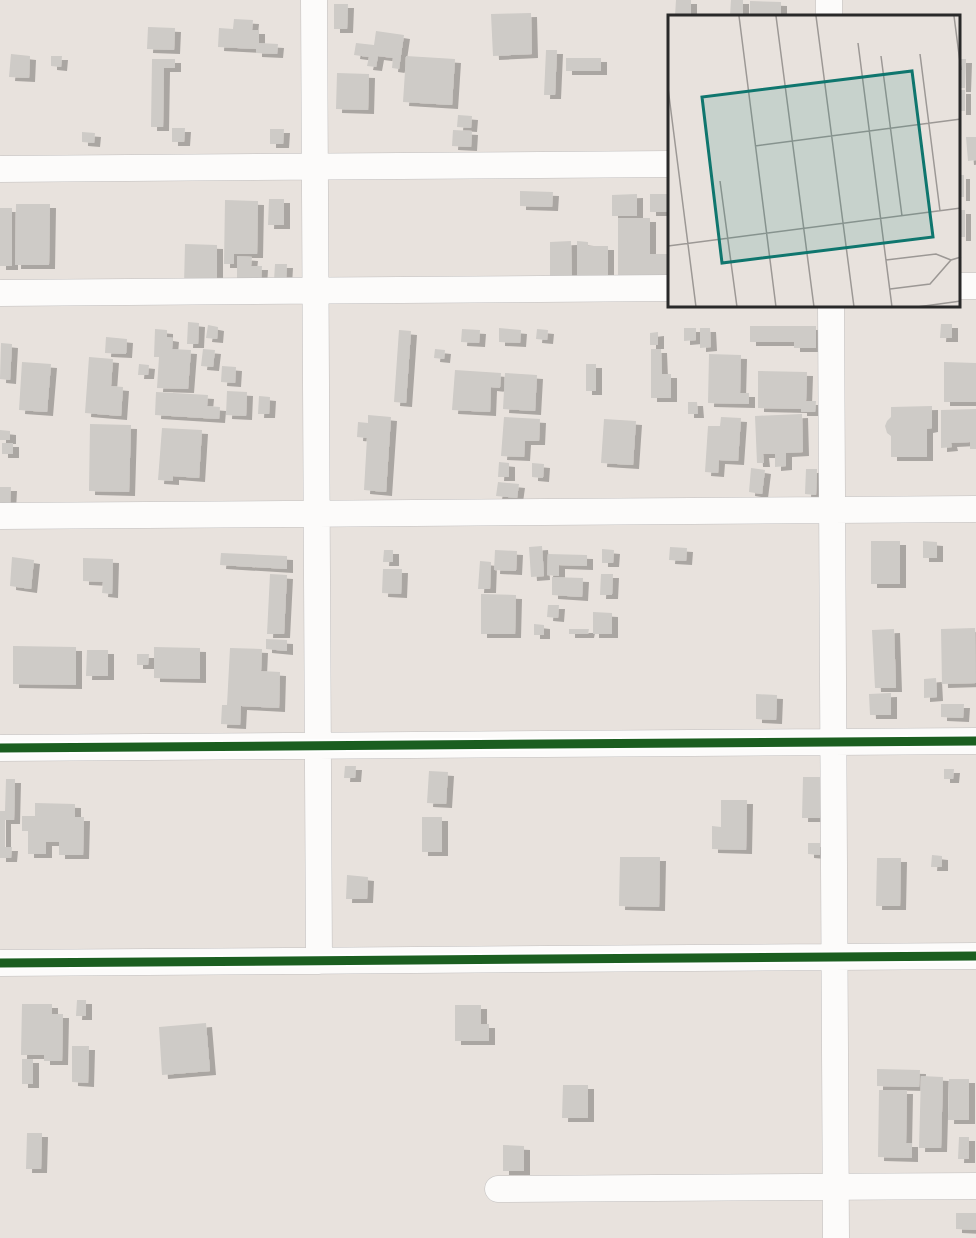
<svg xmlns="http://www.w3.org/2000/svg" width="976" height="1238" viewBox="0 0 976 1238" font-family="'PT Sans',sans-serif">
<defs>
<filter id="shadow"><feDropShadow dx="6" dy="4" stdDeviation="0" flood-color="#0004"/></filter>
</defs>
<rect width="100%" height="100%" fill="#e8e2dd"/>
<path fill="#cecbc7" filter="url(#shadow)" d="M676 0H691V16H675Z
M731 0H743V16H730Z
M750 1 781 2V16H750Z
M334 4H348L347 29H334Z
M531 13 532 54 493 56 491 14Z
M234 19 253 20 252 30H259V43L278 44 277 54 256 53V49L218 47 219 28 233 29Z
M148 27 175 28 174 50 147 49Z
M376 31 404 35 399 69 392 68 393 58 378 56 376 67 367 66 369 57 354 55 356 43 374 45Z
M546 50H557L555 95H544Z
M11 54 30 56 29 78 9 77Z
M51 56H62L61 67 51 66Z
M406 56 455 59 452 105 403 102Z
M566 58H601V71H566Z
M152 59H175V68H164L163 127H151Z
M960 59H966L965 88H960Z
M337 73 369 74 368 110 336 109Z
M960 90H965V111H960Z
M458 115 472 116 471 128 457 127Z
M172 128H185L184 142H172Z
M270 129H284L283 144H270Z
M453 130 472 131 471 147 452 146Z
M82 132 95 133 94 143 82 142Z
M966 137H976V160L968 161Z
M960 175H964V197H960Z
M520 191 553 192 552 207 520 206Z
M637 194V216H612V195Z
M650 194H670V212H650Z
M269 199H284V225H268Z
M225 200 258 201 257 254H234V264H224Z
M16 204H50L49 265H15Z
M0 208H12V266H0Z
M960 210H965V237H960Z
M618 218H650V254H667V276H618Z
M571 241 572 277H550V242Z
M577 241 588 242V246H608V278H577Z
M185 244 217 245V285H184Z
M237 256 252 257 251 266H262L261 282 237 281Z
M275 264H287L286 281H274Z
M188 322 199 323 198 344H187Z
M941 324H952V338H940Z
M208 325 218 327 217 339 206 338Z
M750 326H816V348H794V342H750Z
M499 328 521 330 520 343 499 342Z
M684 328H696V340L684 341Z
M700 328H710L711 347 700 348Z
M155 329 167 330V337L173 338 172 349 191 350 188 389 157 388 159 357H154Z
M462 329 480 330 479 343 461 342Z
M537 329 548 330 547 340 536 339Z
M399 330 411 331 406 403 394 402Z
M658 332V345H650V333Z
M106 337 127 339 126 354 105 353Z
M1 343 12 344 10 380 0 379Z
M203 349 215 350 213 367 201 366Z
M435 349 445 350 444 359 434 358Z
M651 349H661L662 374H671V398H651Z
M709 354 741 355 740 393H749V404L708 403Z
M89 357 113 359 111 386 123 387 121 416 85 413Z
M22 362 51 364 47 412 19 410Z
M944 362 976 363V402H944Z
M139 364 149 365 148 375H138Z
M586 364H596V391H586Z
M222 366 236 367 235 383 221 382Z
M455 370 501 373 500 388 491 387 490 412 452 410Z
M758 371 807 372 806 401H816L815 412H801V409L758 408Z
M505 373 537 375 535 411 503 409Z
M227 391 247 392 246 416 226 415Z
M156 392 208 395 207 406 220 407 219 419 155 415Z
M259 396 270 397 269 414H258Z
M688 402H697L698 414H688Z
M932 406V428L927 429V457H891V436L887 433 885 426 887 421 891 417V407Z
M976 409V449H970V442L951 443 952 447 941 448V410Z
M802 414 803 452 786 453V466L775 467V454H763L764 463H757L755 416Z
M368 415 391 417 386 492 364 490 367 438 357 437 358 422 368 423Z
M504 417 540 419 539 441H525L524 457 501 456Z
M721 417 741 418 738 461 719 460 718 473 705 472 708 426H720Z
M604 419 636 421 633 465 601 463Z
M90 424 131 425 129 492 89 491Z
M162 428 202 430 199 478 173 476V481L158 480Z
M0 430 10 431V440H0Z
M2 443H13V454H2Z
M499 462 509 463V477H498Z
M532 463 544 464 543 478 532 477Z
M751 468 765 470 762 494 749 492Z
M806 469H817L816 495 805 494Z
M498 482 519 484 517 498 496 496Z
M0 487H11L10 506H0Z
M871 541H900V584H871Z
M923 541 937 542V558H923Z
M542 546 544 576 531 577 529 547Z
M670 547 687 548 686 561 669 560Z
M602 549 614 550 613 563H602Z
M384 550H393V562H383Z
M495 550 517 551 516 571 494 570Z
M221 553 287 556V569L220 565Z
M548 554 587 555V566L559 565V576L547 575Z
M12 557 34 560 31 589 10 586Z
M83 558 113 559 112 594 102 593 103 582 83 581Z
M480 561 491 562 490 589H478Z
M383 569H402L401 594 382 593Z
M270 574 287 575 284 634H267Z
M601 574H613L612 595H600Z
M552 577 583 578 582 597 552 595Z
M481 594 516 595 515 634H481Z
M548 605H559L558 618 547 617Z
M593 612 612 613V634H593Z
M534 624 544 625V635H534Z
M975 628 976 683 942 684 941 629Z
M569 629H589L588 634H569Z
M894 629 896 688H875L872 630Z
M266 639 287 640V651L266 649Z
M13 646 76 647V685L13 684Z
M154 647 200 648V679L154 678Z
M230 648 262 649 261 671 280 672 279 708 241 706 240 725 221 724 222 705H227Z
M87 650H108V676H86Z
M137 654H149L148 665H137Z
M936 678 937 697 924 698V679Z
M891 693V715H870L869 694Z
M756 694 777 695 776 720 756 719Z
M941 704H964L963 718 941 717Z
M345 766H356L355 778H344Z
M944 769H954L953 779H944Z
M429 771 448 772 446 804 427 803Z
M803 777H821L820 818H802Z
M6 779H15L14 820H5V847H12L11 858H0V811H5Z
M721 800H747L746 850 712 849V826L721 827Z
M35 803 75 804V817H84L83 855H59V842H46V854H28V831H22V816H35Z
M422 817H442V852H422Z
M808 843H820V855L808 854Z
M932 855 942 856V867H931Z
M620 857H660L659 907 619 906Z
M877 858H901L900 906H876Z
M347 875 368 877 367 899H346Z
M77 1000H86V1016H76Z
M22 1004H52V1014H63L62 1061H44V1055H21Z
M455 1005H481V1024H489V1041H455Z
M206 1023 210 1071 162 1075 159 1027Z
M72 1046H89L88 1083 72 1082Z
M22 1059H33V1084H22Z
M877 1069 920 1070 919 1087 877 1086Z
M921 1076 943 1077 941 1148H919Z
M949 1079H969V1120H948Z
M563 1085H588V1118H562Z
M879 1090H907L906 1143H912V1158L878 1157Z
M27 1133H42L41 1169H26Z
M959 1137H969V1159H958Z
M503 1145 524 1146V1171H503Z
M956 1213H976V1230L956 1229Z"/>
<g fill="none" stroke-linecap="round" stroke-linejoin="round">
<g stroke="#c1bfbf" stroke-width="27">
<path id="minor" d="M314 0 319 961
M829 0V16
M0 169 670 164
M960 286H976
M0 293 670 288
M831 306 836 1238
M0 516 976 509
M0 748 976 741
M0 963 976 956
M498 1189 976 1186"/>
</g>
<use href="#minor" stroke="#fcfbfa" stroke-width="26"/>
<g stroke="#fff" stroke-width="13">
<path id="cycleway" d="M0 748 976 741
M0 963 976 956"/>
</g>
<use href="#cycleway" stroke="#1b5e20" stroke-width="9"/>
</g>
<g transform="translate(668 15)">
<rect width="292" height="292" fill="#e8e2dd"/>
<path fill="none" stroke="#9c9895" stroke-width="1.5" d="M71 1 108 292M108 1 146 292M148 1 186 292M286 1 293 55M190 28 224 292M252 39 272 196M213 41 234 201M0 73 28 292M87 131 293 104M52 166 69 292M0 231 293 193M218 245 268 239 283 245M222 274 262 269 283 245 293 242M249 292 293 286"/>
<path fill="#0f766e" fill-opacity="0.15" stroke="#0f766e" stroke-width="3" d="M244 56 265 222 54 248 34 82Z"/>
<rect width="292" height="292" fill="none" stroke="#292929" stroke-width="3"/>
</g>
</svg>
